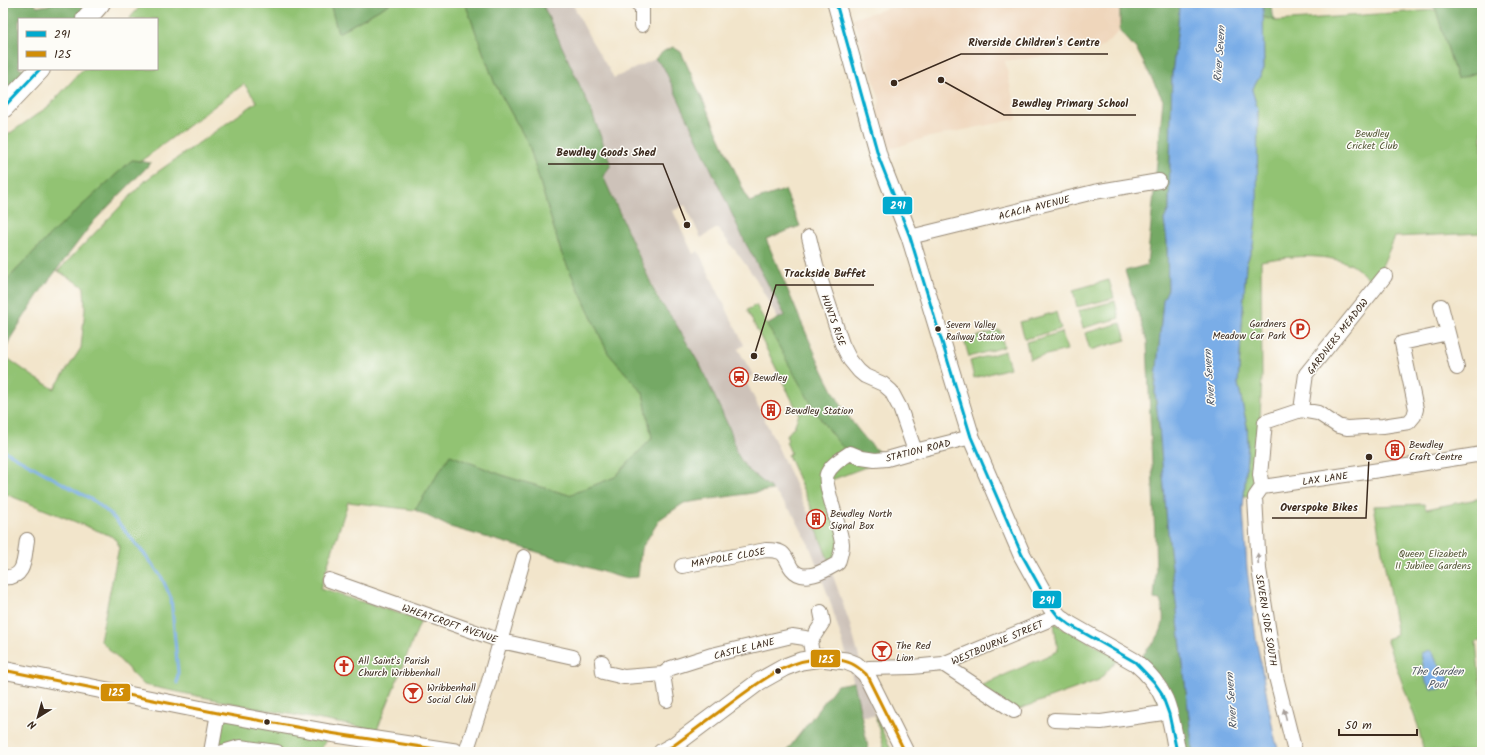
<svg xmlns="http://www.w3.org/2000/svg" width="1485" height="755" viewBox="0 0 1485 755" font-family="Kalam,sans-serif">
<rect width="100%" height="100%" fill="#fdfcf7"/>
<filter id="ink" filterUnits="userSpaceOnUse"><feTurbulence type="fractalNoise" baseFrequency=".025" numOctaves="2"/><feDisplacementMap in="SourceGraphic" scale="8" xChannelSelector="R" yChannelSelector="G"/><feConvolveMatrix kernelMatrix="1 2 1 2 8 2 1 2 1" color-interpolation-filters="sRGB"/></filter>
<filter id="wash" filterUnits="userSpaceOnUse"><feTurbulence type="fractalNoise" baseFrequency=".012" numOctaves="4" result="noise"/><feDisplacementMap in="SourceGraphic" scale="16" xChannelSelector="R" yChannelSelector="G"/><feGaussianBlur stdDeviation="0.9" result="paint"/><feColorMatrix in="noise" values="0 0 0 0 0 0 0 0 0 0 0 0 0 0 0 0 0 1.4 0 .05"/><feComposite in="paint" operator="in"/></filter>
<g filter="url(#wash)">
<rect width="100%" height="100%" fill="#f2e5cb"/>
<path fill="#efd6bb" d="M907 3H1120V31L1098 50 1005 61 1017 119 925 138 887 150 877 117 880 100 853 18Z"/>
<path fill="#cdc2b9" d="M542 3H572L591 40 614 78 655 59 664 68 745 242 785 315 778 319 756 279 738 254 717 228 701 238 685 205 673 211 693 254 698 251 744 345 738 349 753 375 745 379 774 439 808 513 813 511 814 513 817 512 821 523 815 525 849 621 875 715 862 716 846 653 829 598 810 547 793 514 773 490 746 468 736 452 731 432 701 367 673 319 659 299 603 176 611 164 591 110Z"/>
<path fill="#92c373" stroke="#667648" d="M143 3H330L338 33 391 3H465L495 84 529 145 561 252 608 353 643 393 652 438 615 477 569 495 507 477 450 455 415 510 348 502 320 589 421 620 377 730 261 709 144 685 100 640 119 547 117 541 111 536 3 493V355L34 377 54 389 81 348 85 308 84 287 58 271 146 180 257 102 244 84 141 161 132 160 52 233 3 284V138L49 106 83 69H157V19H129Z
M1436 10 1457 79 1482 71V233L1395 237 1374 284C1367 278 1358 268 1350 264 1322 253 1290 256 1261 261L1262 375 1260 419 1251 493 1250 496H1244L1248 443 1247 426 1238 384 1246 265 1253 245 1258 110 1252 90 1264 69 1263 17 1276 21Z
M3 19 5 23V57L3 58Z
M1109 280 1114 298 1077 307 1073 290Z
M1115 301 1119 318 1083 328 1078 311Z
M756 305 817 414 832 435 887 459 826 482 842 544 831 567 815 525 821 522 817 513 814 514 788 455 791 453 786 442 788 440 786 436 794 427 799 414 747 310Z
M1056 312 1061 329 1025 339 1020 322Z
M1121 323 1126 340 1090 350 1085 333Z
M1000 330 1004 347 969 357 964 340Z
M1062 332 1067 350 1030 359 1026 342Z
M1005 351 1010 368 974 378 970 361Z
M1482 498V641L1476 642 1482 701V752H1424L1418 726 1386 639 1397 635 1374 506 1424 504 1426 509Z
M1054 623 1119 658 1099 680 1014 711 978 687 1058 651Z
M218 713 330 733 319 752H211Z
M875 715 892 752H885Z"/>
<path fill="#75a965" stroke="#586a42" d="M3 3H34L37 7 48 5 51 3H91L78 19H19V69H33L3 98V58L5 56V23L3 19Z
M330 3H391L338 33Z
M465 3H542L591 110 611 165 603 176 658 299 673 319 701 367 731 432 736 452 746 468 773 490 684 503 660 519 641 549 638 577 623 578 524 548 450 527 415 510 450 455 507 477 569 495 615 477 652 438 643 393 608 353 561 252 529 145 495 84Z
M1120 3H1179L1178 26 1172 74 1169 209 1164 220 1167 241 1168 289 1163 300 1155 392 1159 426 1167 523 1193 752H1180L1141 659C1144 652 1149 648 1154 642 1165 628 1165 616 1160 600L1154 599 1156 574 1155 538 1147 341 1125 271 1147 265 1163 100 1137 50 1120 31Z
M1263 3H1271L1272 15 1276 21 1263 17Z
M1430 3H1482V71L1457 79 1436 10Z
M673 47 681 52 749 202 785 190 800 226 766 239C778 268 791 297 803 326 824 374 845 426 887 459 878 458 858 457 851 453 828 443 782 350 767 325L785 315 745 242 664 68 655 59 664 51Z
M132 160 151 163 94 221 40 292 10 339 3 358 4 283 52 233Z
M854 682 869 752H786L837 685Z"/>
<path fill="#7aade7" stroke="#5a6c82" d="M1179 3H1263L1264 69 1252 90 1258 110 1257 208 1253 245 1246 265 1238 384 1247 426 1248 443 1243 509 1247 569 1256 638 1274 735 1279 752H1193L1167 523 1159 426 1155 392 1163 300 1168 289 1167 241 1164 220 1169 209 1172 74 1178 27Z
M1429 650 1433 653 1437 663 1447 671 1449 682C1443 689 1439 690 1431 689L1426 682 1421 653Z"/>
<g fill="none" stroke-linecap="round" stroke-linejoin="round">
<path stroke="#7aade7" stroke-width="3" d="M3 450 94 501 109 513 122 527 150 561 162 578 171 598 178 672 177 683"/>
</g>
</g>
<g filter="url(#ink)">
<g fill="none" stroke-linecap="round" stroke-linejoin="round">
<g stroke="#968874" stroke-width="16">
<path id="minor" d="M637 3 642 7V25
M809 237 816 266 842 344 850 360 859 371 865 376 883 384 891 391 900 408 915 451
M910 237 1094 192 1159 181
M1385 276 1306 374 1301 410 1318 413 1338 426 1347 428 1383 426 1409 422 1414 416 1416 409 1402 343 1448 333 1457 368
M1441 306 1448 333
M1262 487 1255 497 1259 569 1276 677 1295 752
M1262 487 1407 466 1482 454
M1262 487 1260 475 1265 422 1301 410
M682 566 766 550C772 550 777 550 782 553 787 557 788 564 792 569 804 584 826 570 838 563 840 556 842 551 842 544 841 529 823 483 827 474 832 464 841 459 850 453L862 458 875 460 887 459 915 451 971 437
M3 577C26 580 24 557 27 540
M329 580 501 641 573 657
M810 642 823 622 821 612
M602 662 603 672 624 677 663 674 671 668 712 655 792 636 805 638 810 642 813 659
M943 664 1014 711
M663 674 667 700
M866 674 869 668 912 667 943 664 1058 616
M1054 720 1101 722 1170 712
M211 752 218 713
M223 752 240 747 277 752
M466 752 487 688 524 557"/>
</g>
<g stroke="#968874" stroke-width="19">
<path id="major" d="M836 3 879 158 910 237 971 437 1022 555 1051 607 1058 616 1070 625 1135 662C1168 689 1170 713 1177 752
M3 670 218 713 330 733 455 752
M662 752 673 746 760 681 785 667 801 661 821 658 846 661 856 665 866 674 905 752"/>
</g>
<g stroke="#968874" stroke-width="22">
<path id="highway" d="M86 19 100 3
M3 108 40 69"/>
</g>
<use href="#minor" stroke="#fff" stroke-width="14"/>
<use href="#major" stroke="#fff" stroke-width="17"/>
<use href="#highway" stroke="#fff" stroke-width="20"/>
<g stroke="#fdfcf7" stroke-width="6">
<path id="bus-1" d="M836 3 879 158 910 237 971 437 1022 555 1051 607 1058 616 1070 625 1135 662 1154 682 1161 692 1169 714 1177 752
M3 108 40 69"/>
</g>
<g stroke="#fdfcf7" stroke-width="6">
<path id="bus-2" d="M3 670 218 713 330 733 455 752
M662 752 673 746C691 733 709 719 727 706 759 682 792 654 833 659 849 661 855 664 866 674L905 752"/>
</g>
<use href="#bus-1" stroke="#00a9ce" stroke-width="3"/>
<use href="#bus-2" stroke="#d18d06" stroke-width="3"/>
</g>
<defs><path id="oneway-solid" d="M-6-.8H1V-3.2L6.5 0L1 3.2V.8H-6Z"/></defs>
<g fill="#a79f9a">
<use href="#oneway-solid" transform="translate(1258 559) rotate(-93)"/>
<use href="#oneway-solid" transform="translate(1285 714) rotate(-104)"/>
</g>
</g>
<defs>
<g id="parking-ring" transform="scale(1)"><circle r="9.5" fill="#fdfcf7" stroke="#c8321e" stroke-width="1.5"/><path d="M-3.5-5.5H1a3.5 3.5 0 0 1 0 7H-1V5.5H-3.5ZM-1-3.4V-.6H.8a1.4 1.4 0 0 0 0-2.8Z" fill="#c8321e"/></g>
<g id="station-ring" transform="scale(1)"><circle r="9.5" fill="#fdfcf7" stroke="#c8321e" stroke-width="1.5"/><path d="M-3-6H3Q5-6 5-4V2Q5 4 3 4L4.5 6H3L1.5 4h-3L-3 6H-4.5L-3 4Q-5 4-5 2V-4Q-5-6-3-6ZM-3.5-4v3h7v-3ZM-3.5 1v1.5H-2V1ZM2 1v1.5H3.5V1Z" fill="#c8321e"/></g>
<g id="building-ring" transform="scale(1)"><circle r="9.5" fill="#fdfcf7" stroke="#c8321e" stroke-width="1.5"/><path d="M-4-6H4V6H1V3H-1V6H-4ZM-2.5-4.3h1.7v1.8h-1.7ZM.8-4.3h1.7v1.8H.8ZM-2.5-1h1.7V.8h-1.7ZM.8-1h1.7V.8H.8Z" fill="#c8321e"/></g>
<g id="bar-ring" transform="scale(1)"><circle r="9.5" fill="#fdfcf7" stroke="#c8321e" stroke-width="1.5"/><path d="M-6-5H6L.8 .8V4.5H3.5V6h-7V4.5H-.8V.8Z" fill="#c8321e"/></g>
<g id="church-ring" transform="scale(1)"><circle r="9.5" fill="#fdfcf7" stroke="#c8321e" stroke-width="1.5"/><path d="M-1.2-6h2.4v3.5h3.3v2.4h-3.3V6h-2.4V-.1h-3.3v-2.4h3.3Z" fill="#c8321e"/></g>
</defs>
<g fill-rule="evenodd">
<use href="#parking-ring" x="1300" y="329"/>
<use href="#station-ring" x="739" y="377"/>
<use href="#building-ring" x="771" y="410"/>
<use href="#building-ring" x="1395" y="450"/>
<use href="#building-ring" x="816" y="519"/>
<use href="#bar-ring" x="882" y="651"/>
<use href="#church-ring" x="344" y="666"/>
<use href="#bar-ring" x="413" y="693"/>
</g>
<g fill="#3b2a1e" stroke="#fdfcf7" stroke-width="1.5">
<circle cx="938" cy="329" r="3.5"/>
<circle cx="778" cy="671" r="3.5"/>
<circle cx="267" cy="722" r="3.5"/>
</g>
<g text-anchor="middle" stroke-width="3" stroke-linejoin="round" paint-order="stroke">
<g font-size="9" fill="#3b2a1e" stroke="#fdfcf7" text-anchor="start">
<text x="946" y="328">Severn Valley<tspan x="946" dy="12">Railway Station</tspan></text>
</g>
<g font-size="10" fill="#555838" stroke="#fdfcf7">
<text x="1372" y="137">Bewdley<tspan x="1372" dy="12">Cricket Club</tspan></text>
<text x="1433" y="557">Queen Elizabeth<tspan x="1433" dy="12">II Jubilee Gardens</tspan></text>
</g>
<g font-size="10" fill="#3b2a1e" stroke="#fdfcf7">
<text transform="translate(1034 207) rotate(-14)" y="4">ACACIA AVENUE</text>
<text transform="translate(834 320) rotate(70)" y="4">HUNTS RISE</text>
<text transform="translate(1337 336) rotate(-52)" y="4">GARDNERS MEADOW</text>
<text transform="translate(918 450) rotate(-14)" y="4">STATION ROAD</text>
<text transform="translate(1325 478) rotate(-8)" y="4">LAX LANE</text>
<text transform="translate(728 557) rotate(-10)" y="4">MAYPOLE CLOSE</text>
<text transform="translate(1267 620) rotate(81)" y="4">SEVERN SIDE SOUTH</text>
<text transform="translate(450 623) rotate(19)" y="4">WHEATCROFT AVENUE</text>
<text transform="translate(997 642) rotate(-23)" y="4">WESTBOURNE STREET</text>
<text transform="translate(744 648) rotate(-14)" y="4">CASTLE LANE</text>
</g>
<g font-size="10" fill="#3b2a1e" stroke="#fdfcf7" text-anchor="start">
<text x="1286" y="327" text-anchor="end">Gardners<tspan x="1286" dy="12">Meadow Car Park</tspan></text>
<text x="753" y="381">Bewdley</text>
<text x="785" y="414">Bewdley Station</text>
<text x="1409" y="448">Bewdley<tspan x="1409" dy="12">Craft Centre</tspan></text>
<text x="830" y="517">Bewdley North<tspan x="830" dy="12">Signal Box</tspan></text>
<text x="896" y="649">The Red<tspan x="896" dy="12">Lion</tspan></text>
<text x="358" y="664">All Saint's Parish<tspan x="358" dy="12">Church Wribbenhall</tspan></text>
<text x="427" y="691">Wribbenhall<tspan x="427" dy="12">Social Club</tspan></text>
</g>
<g font-size="11" font-style="italic" fill="#515864" stroke="#fdfcf7">
<text transform="translate(1219 54) rotate(-86)" y="4">River Severn</text>
<text transform="translate(1209 378) rotate(-94)" y="4">River Severn</text>
<text x="1437" y="675">The Garden<tspan x="1437" dy="13">Pool</tspan></text>
<text transform="translate(1231 701) rotate(-94)" y="4">River Severn</text>
</g>
</g>
<path fill="none" stroke="#3b2a1e" stroke-width="1.5" d="M894 83L961 54H1108M941 80L1004 115H1136M687 225L663 164H548M754 356L776 285H874M1369 457L1366 518H1272"/>
<g fill="#3b2a1e" stroke="#fdfcf7" stroke-width="1.5">
<circle cx="894" cy="83" r="4"/>
<circle cx="941" cy="80" r="4"/>
<circle cx="687" cy="225" r="4"/>
<circle cx="754" cy="356" r="4"/>
<circle cx="1369" cy="457" r="4"/>
</g>
<g font-size="11" text-anchor="middle" font-weight="bold" fill="#3b2a1e" stroke="#fdfcf7" stroke-width="3" stroke-linejoin="round" paint-order="stroke">
<text x="1034" y="46">Riverside Children's Centre</text>
<text x="1070" y="107">Bewdley Primary School</text>
<text x="606" y="156">Bewdley Goods Shed</text>
<text x="825" y="277">Trackside Buffet</text>
<text x="1319" y="511">Overspoke Bikes</text>
</g>
<g stroke="#fdfcf7" stroke-width="1.5">
<rect x="882" y="196" width="31" height="19" rx="4" fill="#00a9ce"/>
<rect x="1032" y="590" width="30" height="19" rx="4" fill="#00a9ce"/>
<rect x="810" y="649" width="31" height="19" rx="4" fill="#d18d06"/>
<rect x="100" y="683" width="31" height="19" rx="4" fill="#d18d06"/>
</g>
<g font-size="11" text-anchor="middle" font-weight="bold" fill="#fff">
<text x="898" y="209">291</text>
<text x="1047" y="604">291</text>
<text x="826" y="663">125</text>
<text x="116" y="696">125</text>
</g>
<rect width="1485" height="755" fill="none" stroke="#fdfcf7" stroke-width="16"/>
<rect x="18" y="18" width="140" height="52" fill="#fdfcf7" stroke="#afa8a0"/>
<rect x="26" y="31" width="20" height="6" fill="#00a9ce" stroke="#afa8a0"/>
<text x="54" y="38" font-size="12" fill="#3b2a1e">291</text>
<rect x="26" y="51" width="20" height="6" fill="#d18d06" stroke="#afa8a0"/>
<text x="54" y="58" font-size="12" fill="#3b2a1e">125</text>
<g transform="translate(38 717) rotate(217)" stroke="#fdfcf7" stroke-width="3" paint-order="stroke">
<path d="M0-3L7 15L0 10L-7 15Z" fill="#3b2a1e"/>
<text y="-6" font-size="11" font-weight="bold" text-anchor="middle" fill="#3b2a1e">N</text>
</g>
<path d="M1339 729v6h78v-6" fill="none" stroke="#3b2a1e" stroke-width="2"/>
<text x="1345" y="729" font-size="12" fill="#3b2a1e" stroke="#fdfcf7" stroke-width="3" paint-order="stroke">50 m</text>
</svg>
